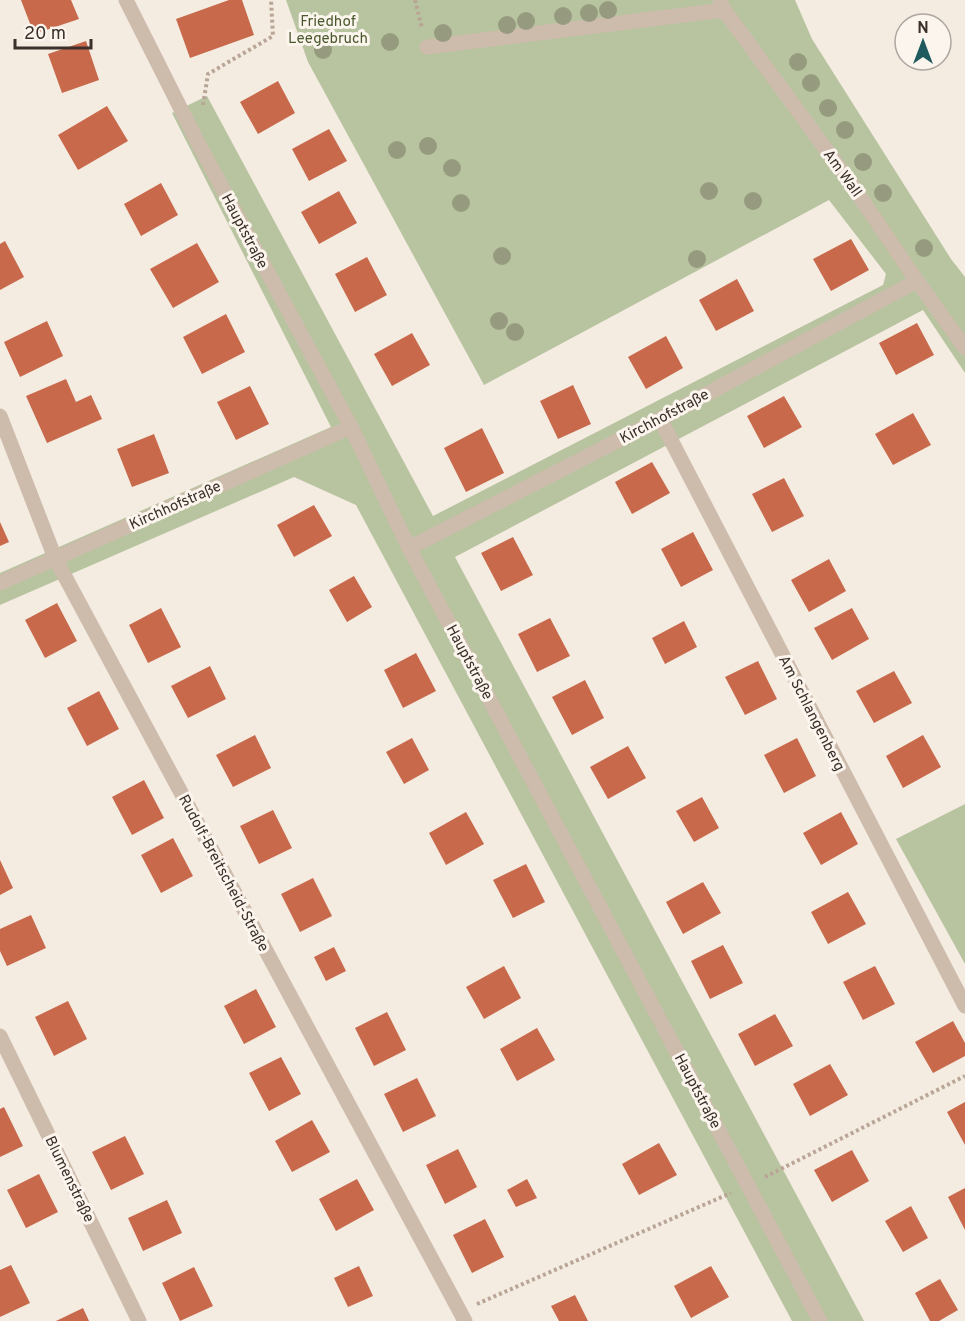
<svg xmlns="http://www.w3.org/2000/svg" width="965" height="1321" viewBox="0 0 965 1321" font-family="Overpass,sans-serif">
<rect width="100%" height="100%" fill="#f4ebe1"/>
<path fill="#b8c4a0" d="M286 0H795L812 39 951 259 965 277V373L923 310 455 557 864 1321H792L356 505 294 477 0 605V573L331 427 172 113 207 96 433 516 883 285 886 274 829 200 484 385 308 62Z
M965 804V964L896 839Z"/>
<path fill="#c8694b" d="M21 0H71L79 19 34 34Z
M229 0H242L254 35 190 58 176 19Z
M86 41 99 80 62 93 48 54Z
M278 81 295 113 258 134 240 102Z
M107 106 128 141 78 170 58 135Z
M329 129 347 161 309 181 292 149Z
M161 183 178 215 141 236 124 204Z
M339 191 357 223 319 244 301 212Z
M851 239 869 270 831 291 813 259Z
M5 241 24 277 0 290V244Z
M197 243 219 282 173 308 150 269Z
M367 257 387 295 355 312 335 274Z
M737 279 754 311 716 331 699 300Z
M226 314 245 352 202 374 183 337Z
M47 321 63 356 20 377 4 342Z
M917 323 934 355 896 375 879 343Z
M412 333 430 365 392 386 374 354Z
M666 336 683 368 646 389 628 357Z
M66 379 76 402 91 395 102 419 47 443 26 396Z
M573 385 591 424 558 439 540 401Z
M250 386 269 424 236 440 217 402Z
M784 396 802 427 764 448 747 416Z
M913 413 931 445 893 465 875 434Z
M482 428 504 473 466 492 444 448Z
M154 434 169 473 132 487 117 449Z
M652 462 670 493 632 514 615 482Z
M784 478 804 516 772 532 752 494Z
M314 505 332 536 294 557 277 525Z
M0 522 9 542 0 546Z
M693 532 713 570 681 587 661 549Z
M513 537 533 575 501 591 481 553Z
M829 559 846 591 809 612 791 580Z
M354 576 372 607 347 622 329 590Z
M57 603 77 641 45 658 25 620Z
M161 608 181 647 148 663 129 625Z
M852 608 869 639 832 660 814 628Z
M550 618 570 656 537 672 518 634Z
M684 621 697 647 665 664 652 638Z
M416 653 436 691 403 708 384 670Z
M758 661 777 699 745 715 725 677Z
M210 666 226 699 188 718 171 686Z
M894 671 912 703 874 723 856 691Z
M585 680 604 718 572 735 552 697Z
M99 691 119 729 87 746 67 708Z
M255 735 271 768 233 787 216 755Z
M923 735 941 767 903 788 886 756Z
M412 738 429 770 404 784 386 752Z
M797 738 816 776 784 793 764 755Z
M628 746 646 778 608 799 590 767Z
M144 780 164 818 132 835 112 797Z
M702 797 719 828 694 842 676 811Z
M273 810 292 848 259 864 240 826Z
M466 812 484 844 446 865 429 833Z
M841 812 858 844 821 865 803 833Z
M173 838 193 876 161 893 141 855Z
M0 860 13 888 0 895Z
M526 864 545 902 513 918 493 880Z
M313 878 332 916 300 932 281 894Z
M703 882 721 913 683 934 666 902Z
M848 892 866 924 828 944 811 912Z
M31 915 46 948 7 966 0 951V929Z
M723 945 743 983 710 999 691 961Z
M334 947 346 971 326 981 314 957Z
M504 966 521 998 484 1019 466 987Z
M875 966 895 1004 863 1020 843 982Z
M256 989 276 1027 244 1044 224 1006Z
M68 1001 87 1039 54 1056 35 1017Z
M387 1012 406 1050 374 1066 355 1028Z
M775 1014 793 1046 755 1066 738 1034Z
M953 1021 965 1043V1056L933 1073 915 1042Z
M537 1028 555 1060 517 1081 500 1049Z
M281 1057 301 1094 269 1111 249 1073Z
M830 1064 848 1095 810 1116 793 1084Z
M417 1078 436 1116 403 1132 384 1094Z
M965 1102V1145L947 1112Z
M4 1107 23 1146 0 1157V1109Z
M312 1120 330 1152 292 1172 275 1141Z
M125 1136 144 1174 111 1190 92 1152Z
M659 1143 677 1175 639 1195 622 1164Z
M458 1149 477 1187 445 1204 426 1165Z
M852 1150 869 1181 832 1202 814 1170Z
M39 1174 58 1212 26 1228 7 1190Z
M357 1179 374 1210 336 1231 319 1199Z
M527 1179 537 1198 516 1207 507 1190Z
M965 1188V1230L948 1197Z
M167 1200 182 1233 143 1251 128 1218Z
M911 1206 928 1238 903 1252 885 1221Z
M485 1219 504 1257 472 1273 453 1235Z
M11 1265 30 1303 0 1317V1270Z
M359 1266 373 1296 348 1307 334 1278Z
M711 1266 729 1297 691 1318 674 1286Z
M194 1267 213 1306 180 1321 162 1283Z
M940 1279 958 1310 939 1321H930L915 1293Z
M575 1295 588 1321H559L551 1306Z
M83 1308 89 1321H56Z"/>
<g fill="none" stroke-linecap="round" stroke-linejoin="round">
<path stroke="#b9a596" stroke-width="4" stroke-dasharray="3 3" stroke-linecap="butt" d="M415 0 422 28
M203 105 208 74 273 36 271 0
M765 1177 965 1076
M477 1304 731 1193"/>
<path stroke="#cdbbac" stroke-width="15" d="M126 0 197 141 351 427 409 548 820 1321
M720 0 724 10 850 182 917 281 965 348
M427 47 724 10
M0 416 55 558 465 1321
M660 419 965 1006
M409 548 660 419 917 281
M0 583 351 427
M0 1036 139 1321"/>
</g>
<g fill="#969b7f">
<circle cx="608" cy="10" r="9"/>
<circle cx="589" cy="13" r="9"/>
<circle cx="563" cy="16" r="9"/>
<circle cx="526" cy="21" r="9"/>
<circle cx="507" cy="25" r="9"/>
<circle cx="443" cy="33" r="9"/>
<circle cx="390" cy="42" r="9"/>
<circle cx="323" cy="50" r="9"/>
<circle cx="798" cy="62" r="9"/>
<circle cx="811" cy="83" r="9"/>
<circle cx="828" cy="108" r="9"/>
<circle cx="845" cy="130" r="9"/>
<circle cx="428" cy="146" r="9"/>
<circle cx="397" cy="150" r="9"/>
<circle cx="863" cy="162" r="9"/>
<circle cx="452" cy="168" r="9"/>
<circle cx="709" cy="191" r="9"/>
<circle cx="883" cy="193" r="9"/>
<circle cx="753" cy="201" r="9"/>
<circle cx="461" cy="203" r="9"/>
<circle cx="924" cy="248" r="9"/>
<circle cx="502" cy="256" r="9"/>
<circle cx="697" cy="259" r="9"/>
<circle cx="499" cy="321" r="9"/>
<circle cx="515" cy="332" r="9"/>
</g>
<g text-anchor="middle" stroke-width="6" stroke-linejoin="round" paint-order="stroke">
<g font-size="15" fill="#4a5a2e" stroke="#fbf5ee">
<text x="328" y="26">Friedhof<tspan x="328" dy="17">Leegebruch</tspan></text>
</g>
<g font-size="15" fill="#3b302b" stroke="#fbf5ee">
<text transform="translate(843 173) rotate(54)" y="5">Am Wall</text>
<text transform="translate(245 231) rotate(62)" y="5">Hauptstraße</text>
<text transform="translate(664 416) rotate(-28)" y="5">Kirchhofstraße</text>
<text transform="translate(175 505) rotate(-24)" y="5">Kirchhofstraße</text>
<text transform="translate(470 662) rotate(62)" y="5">Hauptstraße</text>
<text transform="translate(812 713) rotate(63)" y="5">Am Schlangenberg</text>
<text transform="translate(224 873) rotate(62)" y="5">Rudolf-Breitscheid-Straße</text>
<text transform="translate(698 1091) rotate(62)" y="5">Hauptstraße</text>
<text transform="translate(70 1179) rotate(64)" y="5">Blumenstraße</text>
</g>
</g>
<g transform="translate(923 42)"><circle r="28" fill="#fbf5ee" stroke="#aea6a0" stroke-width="1.5"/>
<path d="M0-4.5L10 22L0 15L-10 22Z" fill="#1f5a5e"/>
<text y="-9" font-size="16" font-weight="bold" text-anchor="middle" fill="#3b302b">N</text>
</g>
<path d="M15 39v9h76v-9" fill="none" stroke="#3b302b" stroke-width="3"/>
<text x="24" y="39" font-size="18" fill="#3b302b" stroke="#fbf5ee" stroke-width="4.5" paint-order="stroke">20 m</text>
</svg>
